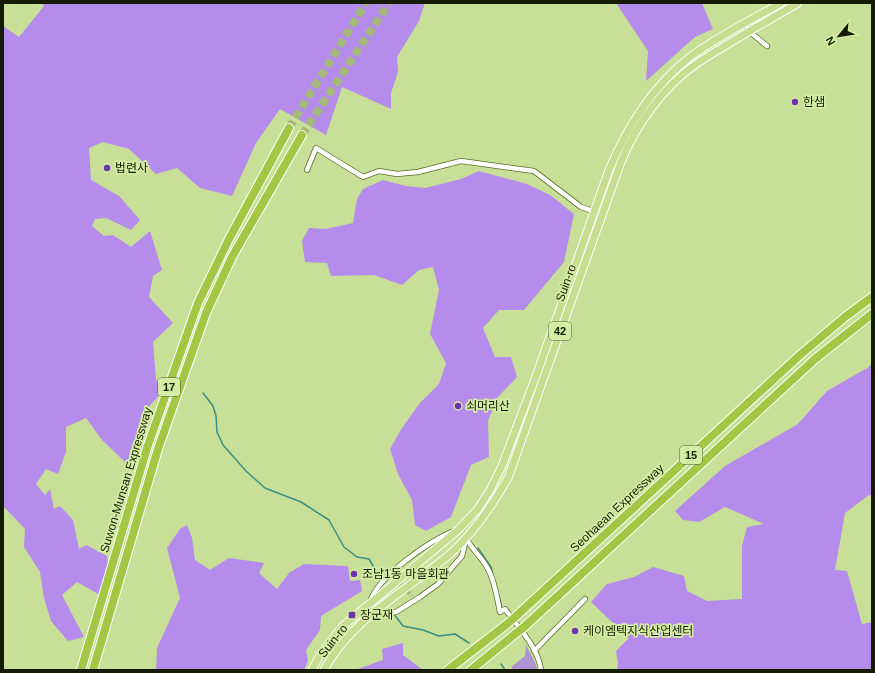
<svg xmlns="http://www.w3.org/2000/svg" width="875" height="673" viewBox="0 0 875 673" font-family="Arial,'Noto Sans KR',sans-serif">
<rect width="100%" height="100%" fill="#c8df97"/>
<path fill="#ae95d2" d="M526 645 535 662 537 670H514L511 667 525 656Z"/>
<path fill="#b58cec" d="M41 3H425L419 21 397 57 398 72 391 93V109L342 87 326 135 280 109 256 143 232 196 200 188 177 168 156 174 129 149 103 142 89 148 91 180 119 196 140 220 131 230 106 218 95 219 92 226 104 236 113 235 131 247 150 231 162 270 153 276 149 297 173 323 153 342 156 379 162 391C159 398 151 402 148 409 143 419 145 430 143 441L135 449 130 450 129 458 125 462 102 440 86 418 66 427V452L58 474 46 469 36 484 45 495 50 489 54 509 60 506 73 520 79 549 86 545 107 556 110 581 102 596 77 582 62 595 84 637 68 641 51 621 44 598 40 572 24 547 25 529 3 506V26L19 37 44 6Z
M616 3H702L713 29 695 37 646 81 648 51Z
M479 171 527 184 550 195 574 214 564 262 524 310H499L483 328 495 357H511L517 377 497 398 488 421 489 457 471 465 451 517 426 531 415 525 412 500 398 474 390 449 402 428 420 403 439 384 446 363 430 334 439 290 433 267 419 270 402 285 374 275 331 276 327 263 305 262 302 241 309 228 326 229 353 223 357 199 363 189 383 180 406 186 425 188 461 179Z
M872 363V496L869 495 845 513 835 570 847 571 862 624 872 622V670H617L618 663 616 651 629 638 591 602 607 584 634 577 653 567 684 576 687 591 707 601 742 599V546L747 527 764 524 725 507 699 522 683 520 675 511 725 466 798 424 827 391 869 367Z
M187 525 192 538 195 560 210 570 229 558 264 563 259 573 277 589 289 573 304 564 348 566 350 581 360 580 362 591 321 616 320 630 306 650 308 661 304 670H156L157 648 180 598 167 548 180 529Z
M403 643V655L423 670H355L383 660 382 649Z"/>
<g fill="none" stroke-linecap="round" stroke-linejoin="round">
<path stroke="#389084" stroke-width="1.5" d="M203 393 213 406 216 416 217 432 223 445 246 471 265 488 301 502 329 520 344 547 357 557 369 559 378 574
M478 548 491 567 493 575
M499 596 501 604
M394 614 403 626 423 630 439 636 455 634 469 643
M501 664 505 670"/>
<path stroke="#a4b879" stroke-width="4.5" stroke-dasharray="4.5 2" stroke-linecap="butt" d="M394 576 412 596"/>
<path stroke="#a4b879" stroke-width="8" stroke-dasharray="8 4" stroke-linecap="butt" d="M289 128 366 3
M302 135 389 3"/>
<g stroke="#596c27" stroke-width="6">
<path id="street" d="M745 23 750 32 767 46
M307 170 316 148 363 177 379 171 397 174 418 172 461 161 534 171 581 207 602 214
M466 538C472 550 482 557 488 569 495 581 497 598 500 612L505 609C518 627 538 647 541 670
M370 603C375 578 431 540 454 531
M371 616 396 612 420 597 438 584 462 556 466 539
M534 651 585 599"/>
</g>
<g stroke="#fff" stroke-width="9">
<path id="primary" d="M312 670 320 655 342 627 458 530 478 509 490 490 502 466 535 379 609 170C627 127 653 86 690 57 718 36 751 20 781 3
M324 670C351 619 406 591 449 555 473 534 492 506 508 478L621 162C636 125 663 87 696 64 729 42 764 23 798 3"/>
</g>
<g stroke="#fff" stroke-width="10">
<path id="highway" d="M514 618 800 355 845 317 872 297
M523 628 815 359 872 314
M81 670 147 448 198 303 229 239 289 128
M93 670 158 449 206 313 232 257 302 135
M448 670 507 624
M471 670 515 634"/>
</g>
<use href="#street" stroke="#fff" stroke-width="4.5"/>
<use href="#primary" stroke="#c8dd8f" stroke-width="7"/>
<use href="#highway" stroke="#a4c645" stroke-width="8"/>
<g stroke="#fff" stroke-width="10" stroke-linecap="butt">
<path id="highway-bridge" d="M507 624 514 618
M515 634 523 628"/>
</g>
<use href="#highway-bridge" stroke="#a4c645" stroke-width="8"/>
</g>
<g fill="#6e33a9" stroke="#d5eca4" stroke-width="1.5">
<circle cx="795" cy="102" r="4"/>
<circle cx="107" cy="168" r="4"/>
<circle cx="458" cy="406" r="4"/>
<circle cx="354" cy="574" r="4"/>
<rect x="348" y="611" width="8" height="8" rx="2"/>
<circle cx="575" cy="631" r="4"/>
</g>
<g text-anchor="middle" stroke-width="3.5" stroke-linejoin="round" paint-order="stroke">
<g fill="#d5eca4" stroke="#4e5a32" stroke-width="1">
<rect x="549" y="322" width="22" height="18" rx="3"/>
<rect x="158" y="378" width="22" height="18" rx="3"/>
<rect x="680" y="446" width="22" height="18" rx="3"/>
</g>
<g font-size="11" font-weight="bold" fill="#141b01">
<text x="560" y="335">42</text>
<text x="169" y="391">17</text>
<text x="691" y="459">15</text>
</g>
<g font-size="12" fill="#141b01" stroke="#d5eca4" text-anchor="start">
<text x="803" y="106">한샘</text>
<text x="115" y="172">법련사</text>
<text x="466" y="410">쇠머리산</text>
<text x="362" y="578">조남1동 마을회관</text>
<text x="360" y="619">장군재</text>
<text x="583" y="635">케이엠텍지식산업센터</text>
</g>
<g font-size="12" fill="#141b01" stroke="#d5eca4">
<text transform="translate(566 283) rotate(-70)" y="4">Suin-ro</text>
<text transform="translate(126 480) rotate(-73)" y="4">Suwon-Munsan Expressway</text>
<text transform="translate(617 508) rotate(-43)" y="4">Seohaean Expressway</text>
<text transform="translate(333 641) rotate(-51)" y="4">Suin-ro</text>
</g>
</g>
<rect width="875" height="673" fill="none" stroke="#141b01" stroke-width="8"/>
<g transform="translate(839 36) rotate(240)" stroke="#d5eca4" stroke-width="3" paint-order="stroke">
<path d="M0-3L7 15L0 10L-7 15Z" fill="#141b01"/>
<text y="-6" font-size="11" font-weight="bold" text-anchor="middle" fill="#141b01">N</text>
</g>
</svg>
